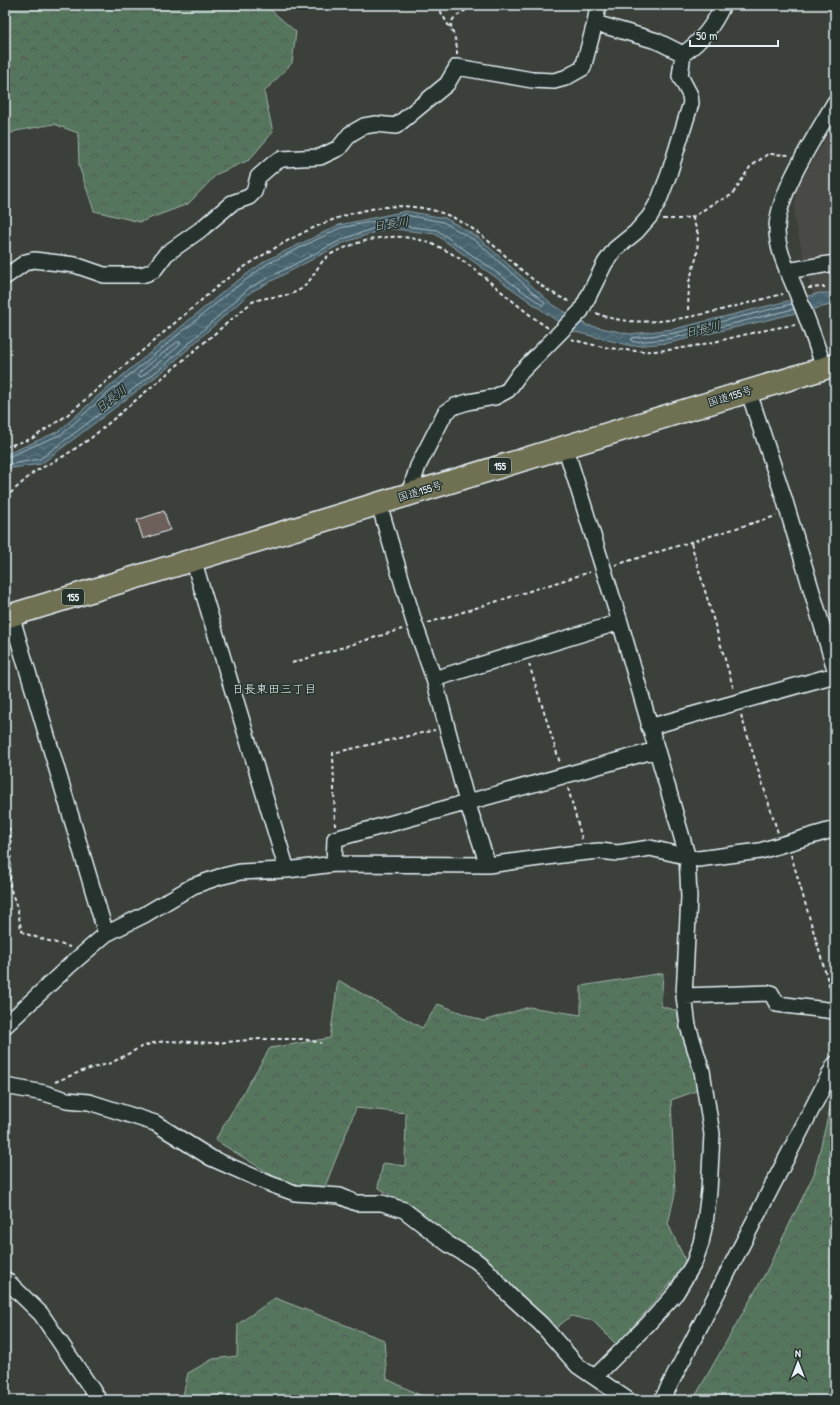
<svg xmlns="http://www.w3.org/2000/svg" width="840" height="1405" viewBox="0 0 840 1405" font-family="'Patrick Hand','Klee One',sans-serif">
<defs>
<pattern id="forest-crowns" width="20" height="18" patternUnits="userSpaceOnUse"><rect width="20" height="18" fill="#56745d"/><path d="M2 6a3 3 0 1 1 6 0M12 15a3 3 0 1 1 6 0" fill="none" stroke="#4d5c53"/></pattern>
<pattern id="water-waves" width="16" height="10" patternUnits="userSpaceOnUse"><rect width="16" height="10" fill="#49646e"/><path d="M0 5q4-4 8 0t8 0" fill="none" stroke="#637b83"/></pattern>
</defs>
<rect width="100%" height="100%" fill="#3b403a"/>
<filter id="ink" filterUnits="userSpaceOnUse"><feTurbulence type="fractalNoise" baseFrequency=".025" numOctaves="2"/><feDisplacementMap in="SourceGraphic" scale="8" xChannelSelector="R" yChannelSelector="G"/><feConvolveMatrix kernelMatrix="1 2 1 2 8 2 1 2 1" color-interpolation-filters="sRGB"/></filter>
<g filter="url(#ink)">
<path fill="#4a4a44" d="M835 122V295L814 299 794 217 797 189Z"/>
<path fill="url(#forest-crowns)" stroke="#9fb2aa" d="M5 5H265L296 32 292 63 264 92 273 132 249 160 217 174 188 204 140 222 94 211 79 166 78 133 54 124 16 131 5 136Z
M663 973 661 1006 678 1011 699 1090 671 1100 675 1193 668 1224 687 1264 617 1345 593 1321 571 1316 551 1332 475 1257 378 1187 383 1163 405 1166 406 1113 356 1108 324 1189 293 1188 215 1140 270 1048 330 1038 338 980 422 1028 438 1004 483 1021 529 1007 581 1015V986Z
M835 1095V1400H693L766 1272 814 1174 832 1100Z
M275 1298 384 1340 387 1379 430 1400H182L188 1373 213 1359 237 1356 238 1324Z"/>
<path fill="url(#water-waves)" stroke="#899ca5" d="M406 211 445 218 478 237 552 304 587 325 630 334 674 329 820 293H835V304L669 343 632 346 571 331 435 234 387 228 343 243 251 292 167 368 41 464 5 469V455L59 431 99 395 229 287 265 261 339 225Z"/>
<g fill="none" stroke-linecap="round" stroke-linejoin="round">
<path stroke="#a8b9c1" stroke-width="1" d="M792 304 675 333 632 338 631 340 633 342 669 339 794 309
M177 342H180V345L141 377 139 376V373Z
M5 458 62 434 102 398 231 291 267 264 340 228 406 215 443 222 476 241 545 303 542 305 437 230 386 224 341 240 249 288 165 365 40 459 5 465"/>
</g>
<path fill="#6d605a" stroke="#e8f1f8" d="M164 511 170 530 143 539 137 520Z"/>
<g fill="none" stroke-linecap="round" stroke-linejoin="round">
<g stroke="#e8f1f8" stroke-width="18">
<path id="minor" d="M595 23 657 41 683 54
M787 271 835 263
M5 277 26 262 34 260 75 265 104 275H141L148 273 154 270 166 254 200 230 232 203 249 197 254 192 258 177 274 163 282 159 320 157 339 148 350 134 364 126 376 124 396 126 447 84 457 67 532 80 554 81 565 78 583 68 595 23 598 5
M823 367C817 343 807 319 798 296 790 274 777 253 777 229 777 193 817 134 835 102
M748 390 784 498 835 669
M565 446 620 622 687 855 689 897 684 996 688 1026 702 1071 712 1134 709 1191 705 1223 701 1243 694 1263 676 1293 648 1324 595 1377
M409 494 418 466 445 413 455 406 468 402 495 397 508 390 520 373 581 311 605 263 615 249 636 232 650 216 659 200 669 174 691 103 690 95 680 76 683 54C702 41 713 26 723 5
M379 504 414 622 434 679 467 802 488 865
M193 559 287 870
M11 615 106 934
M434 679 620 622
M649 727 835 675
M334 864 335 839 656 750
M684 996 771 993 777 1004 835 1011
M5 1026 69 966 106 934 144 915 193 886 219 877 240 872 287 870 334 864 488 865 569 854 599 851 618 853 650 848 698 859 760 851 835 829
M5 1086 44 1093 67 1100 89 1102 155 1123 211 1158 270 1184 295 1193 340 1196 356 1203H382L404 1210 448 1244 475 1260 485 1268 509 1295 541 1324 578 1366 628 1400
M5 1279 41 1314 99 1400
M662 1400 835 1064"/>
</g>
<g stroke="#e8f1f8" stroke-width="25">
<path id="highway" d="M5 617 835 365"/>
</g>
<path stroke="#e8f1f8" stroke-width="2" stroke-dasharray="4 3" stroke-linecap="butt" d="M437 5 451 30
M457 55C458 24 434 25 476 5
M663 219H681L695 216 712 204 732 195 750 167 768 154 790 155
M808 288 825 287
M688 310 689 282 697 255 698 234 692 216
M596 313C648 336 728 307 783 294
M571 339C598 347 626 352 653 351 701 349 748 331 795 325
M5 447 31 439 66 416 225 280C292 234 390 174 470 227 505 251 531 286 571 302
M5 498 34 472 64 456 91 438 252 302C268 295 286 299 301 289 315 279 317 261 333 253 435 204 473 277 548 328
M691 543 734 690
M615 565 776 516
M428 623 590 572
M292 663 402 629
M529 664 560 763
M741 715 778 833
M568 788 582 839
M5 821 10 831 11 838 10 887 18 911 21 929 24 933 32 936 70 947
M335 826 333 753 435 730
M791 855 833 998
M55 1082 82 1071 111 1063 141 1047 153 1043 166 1041 215 1043 260 1039H303L321 1043"/>
<use href="#minor" stroke="#26332d" stroke-width="15"/>
<use href="#highway" stroke="#706f52" stroke-width="22"/>
</g>
</g>
<g text-anchor="middle" stroke-width="3" stroke-linejoin="round" paint-order="stroke">
<g fill="#26332d" stroke="#aeb8bb" stroke-width="1">
<rect x="489" y="458" width="22" height="16" rx="3"/>
<rect x="62" y="589" width="22" height="16" rx="3"/>
</g>
<g font-size="10" font-weight="bold" fill="#e8f1f8">
<text x="500" y="470">155</text>
<text x="73" y="601">155</text>
</g>
<g font-size="11" fill="#e8f1f8" stroke="#26332d">
<text transform="translate(730 396) rotate(-17)" y="4">国道155号</text>
<text transform="translate(420 491) rotate(-17)" y="4">国道155号</text>
</g>
<g font-size="12" font-style="italic" fill="#a8b9c1" stroke="#26332d">
<text transform="translate(391 224) rotate(-8)" y="4">日長川</text>
<text transform="translate(703 329) rotate(-13)" y="4">日長川</text>
<text transform="translate(111 399) rotate(-38)" y="4">日長川</text>
</g>
<g font-size="12" fill="#e8f1f8" stroke="#26332d">
<text x="274" y="693">日長東田三丁目</text>
</g>
</g>
<rect width="840" height="1405" fill="none" stroke="#26332d" stroke-width="20"/>
<rect x="10" y="10" width="820" height="1385" fill="none" stroke="#e8f1f8" stroke-width="1.5" filter="url(#ink)"/>
<g transform="translate(798 1363)" stroke="#26332d" stroke-width="3" paint-order="stroke">
<path d="M0-3L7 15L0 10L-7 15Z" fill="#e8f1f8"/>
<text y="-6" font-size="11" font-weight="bold" text-anchor="middle" fill="#e8f1f8">N</text>
</g>
<path d="M690 40v6h88v-6" fill="none" stroke="#e8f1f8" stroke-width="2"/>
<text x="696" y="40" font-size="12" fill="#e8f1f8" stroke="#26332d" stroke-width="3" paint-order="stroke">50 m</text>
</svg>
